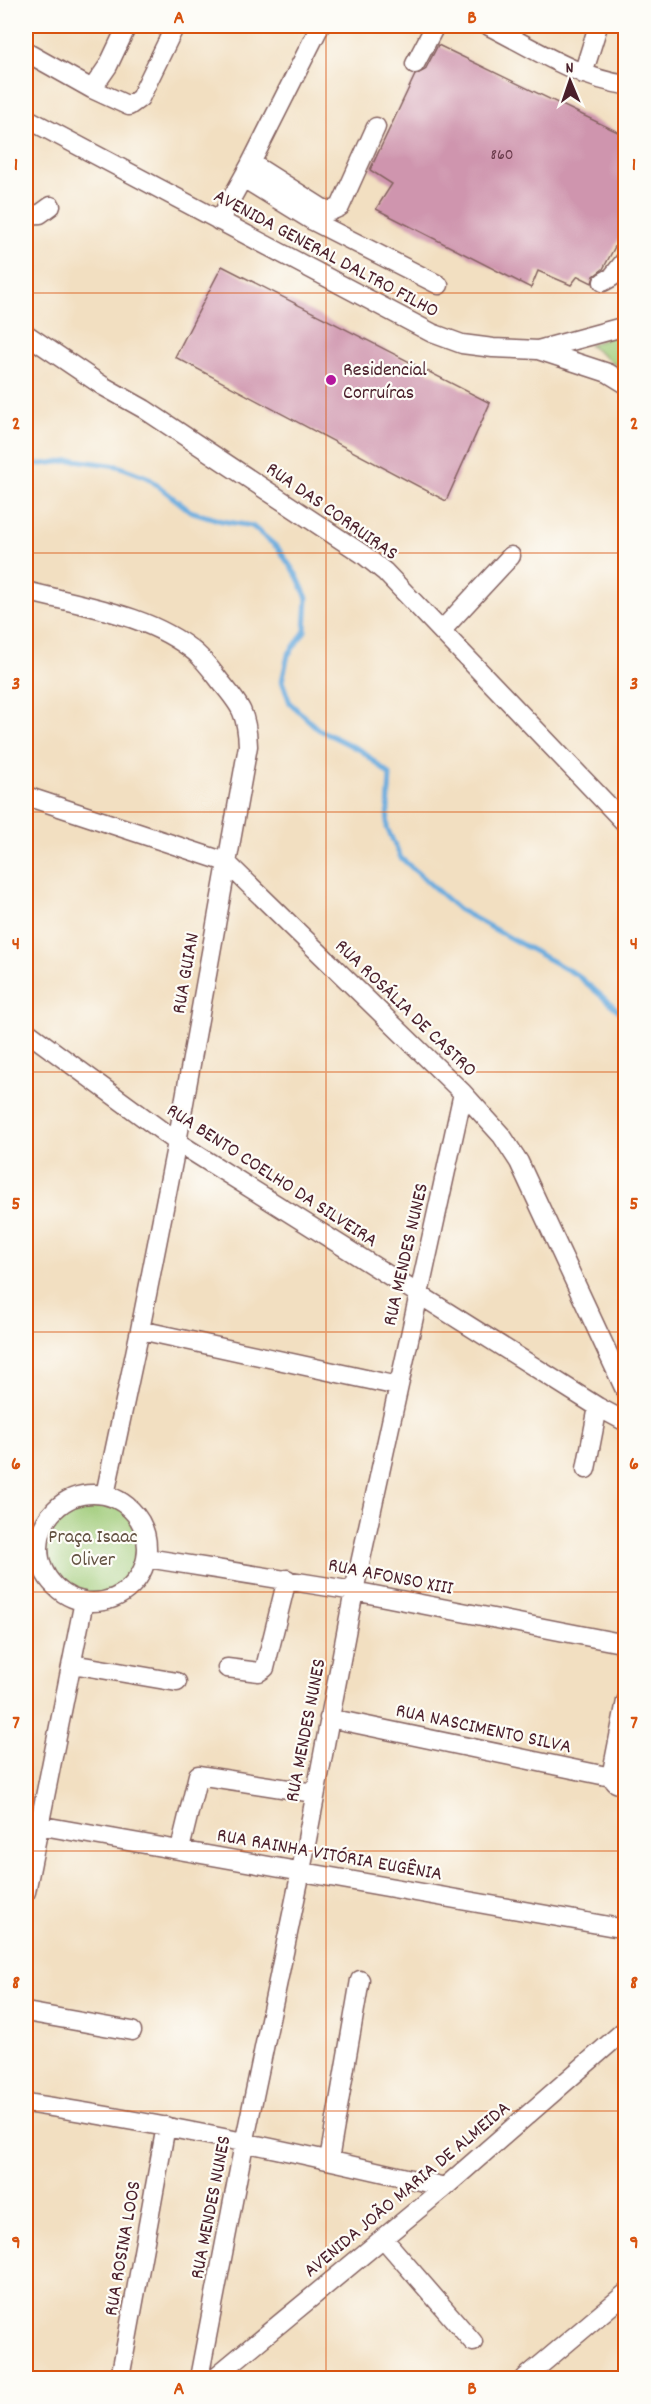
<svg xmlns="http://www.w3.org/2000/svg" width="651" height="2404" viewBox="0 0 651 2404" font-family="Dekko,sans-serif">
<rect width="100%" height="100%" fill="#fdfcf7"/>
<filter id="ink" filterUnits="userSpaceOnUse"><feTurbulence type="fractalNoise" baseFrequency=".0167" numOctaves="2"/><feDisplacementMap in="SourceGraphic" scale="12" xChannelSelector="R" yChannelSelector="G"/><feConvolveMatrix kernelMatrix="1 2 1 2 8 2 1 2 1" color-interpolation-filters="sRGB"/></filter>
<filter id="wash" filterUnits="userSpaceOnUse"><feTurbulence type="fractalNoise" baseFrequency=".008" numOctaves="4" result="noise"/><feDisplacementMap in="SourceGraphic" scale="24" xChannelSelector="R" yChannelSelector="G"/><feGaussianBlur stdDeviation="1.35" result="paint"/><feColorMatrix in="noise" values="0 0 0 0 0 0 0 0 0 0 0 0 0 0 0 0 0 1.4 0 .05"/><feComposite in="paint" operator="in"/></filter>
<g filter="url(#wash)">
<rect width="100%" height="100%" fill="#f2dfc1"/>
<path fill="#9eca77" stroke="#747451" stroke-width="1.5" d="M625 332V372L589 345Z
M44 1546a49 49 0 1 1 98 0a49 49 0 1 1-98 0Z"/>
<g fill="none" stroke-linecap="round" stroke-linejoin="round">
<path stroke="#6aacde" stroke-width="5" d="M26 463 42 464 75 460 118 466 147 477 190 511 222 521 252 526 278 548 297 576 307 598 305 631 288 655 282 681 290 703 318 729 362 751 390 775 387 828 401 858 458 909 577 975 626 1017"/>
</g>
<g id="blocks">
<path fill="#cf95ae" d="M438 45 626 136V226L603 269 594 276 592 283 578 276 571 285 538 271 531 288 376 209 392 184 370 170 415 75 425 70Z
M222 266 490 403 446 501 175 357Z"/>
</g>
</g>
<g filter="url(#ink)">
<use href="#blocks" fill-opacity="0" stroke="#856260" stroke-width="1.5"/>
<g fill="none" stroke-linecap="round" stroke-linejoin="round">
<g stroke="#856260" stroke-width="21">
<path id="minor" d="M489 26C533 48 577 78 626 85
M26 52 92 89 108 66 127 26
M415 64 435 26
M583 74 598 26
M92 89 129 106 140 98 175 26
M26 118 432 333 462 344 493 348 538 350 626 326
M250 165 320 26
M243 178 313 221 439 285
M26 215 40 214 51 206
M219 221 250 165 259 168 322 208 331 211 340 207 376 127
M603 282 612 277 626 259
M26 334 103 386 144 409 364 555 385 572 626 824
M538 350 608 373 626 384
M26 591C83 606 150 614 196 653 205 661 213 672 220 681 241 706 247 714 248 746L177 1142 140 1330 105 1495
M442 630 511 556
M26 796 226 862 463 1093 502 1136 519 1162 626 1392
M26 1031 177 1142 598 1407 626 1422
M140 1330 398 1386
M586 1469 598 1407
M39 1548a54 54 0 1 1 108 0a54 54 0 1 1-108 0Z
M147 1558 354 1591 626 1644
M72 1664 177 1682
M227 1668 259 1672 265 1668 287 1579
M329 1718 611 1777 616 1783 626 1787
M611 1777 626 1701
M26 1823 626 1929
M180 1849 198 1775 314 1793
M26 1892 84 1601
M26 2012 132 2031
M26 2103C167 2124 306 2154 445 2187
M329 2160 360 1980
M383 2238 473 2342
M120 2378 166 2126
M199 2378 244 2144 301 1871 354 1591 463 1093
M214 2378 445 2187 626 2029
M525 2378 626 2293"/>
</g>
<use href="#minor" stroke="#fff" stroke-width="18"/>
</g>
</g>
<path fill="none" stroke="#d8530f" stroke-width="1.5" stroke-opacity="0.55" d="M326 26V2378M26 293H626M26 553H626M26 812H626M26 1072H626M26 1332H626M26 1592H626M26 1851H626M26 2111H626"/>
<circle fill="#b5179e" stroke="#fdfcf7" stroke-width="2" cx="331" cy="380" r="6"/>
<g text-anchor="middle" stroke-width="4.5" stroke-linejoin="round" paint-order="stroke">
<g font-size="16" fill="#6b3c4c">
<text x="502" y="159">860</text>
</g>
<g font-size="20" fill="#4a1f2b" stroke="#fdfcf7">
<text transform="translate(327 252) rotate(28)" y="7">AVENIDA GENERAL DALTRO FILHO</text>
<text transform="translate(333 510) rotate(35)" y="7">RUA DAS CORRUIRAS</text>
<text transform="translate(184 973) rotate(-80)" y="7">RUA GUIAN</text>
<text transform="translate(407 1007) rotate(44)" y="7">RUA ROSÁLIA DE CASTRO</text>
<text transform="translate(273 1174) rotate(33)" y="7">RUA BENTO COELHO DA SILVEIRA</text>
<text transform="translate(404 1254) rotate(-77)" y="7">RUA MENDES NUNES</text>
<text transform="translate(391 1575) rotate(11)" y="7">RUA AFONSO XIII</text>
<text transform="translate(484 1727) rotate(12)" y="7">RUA NASCIMENTO SILVA</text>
<text transform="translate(304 1730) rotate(-79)" y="7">RUA MENDES NUNES</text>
<text transform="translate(330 1853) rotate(10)" y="7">RUA RAINHA VITÓRIA EUGÊNIA</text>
<text transform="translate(406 2188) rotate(-40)" y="7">AVENIDA JOÃO MARIA DE ALMEIDA</text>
<text transform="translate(209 2207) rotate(-79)" y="7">RUA MENDES NUNES</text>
<text transform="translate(121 2248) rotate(-80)" y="7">RUA ROSINA LOOS</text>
</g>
<g font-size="20" fill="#4a1f2b" stroke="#fdfcf7" text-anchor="start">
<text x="343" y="375">Residencial<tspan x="343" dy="23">Corruíras</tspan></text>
</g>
<g font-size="20" fill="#635242" stroke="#fdfcf7">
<text x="93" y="1542">Praça Isaac<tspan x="93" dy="23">Oliver</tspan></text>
</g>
</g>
<rect width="651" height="2404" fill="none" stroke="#fdfcf7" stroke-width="66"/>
<g transform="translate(570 81) rotate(358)" stroke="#fdfcf7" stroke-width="4.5" paint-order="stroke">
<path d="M0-4.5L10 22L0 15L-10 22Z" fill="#4a1f2b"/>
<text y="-9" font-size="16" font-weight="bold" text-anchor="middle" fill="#4a1f2b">N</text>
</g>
<rect x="33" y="33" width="585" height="2338" fill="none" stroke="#d8530f" stroke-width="2"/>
<g font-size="20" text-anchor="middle" font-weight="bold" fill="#d8530f">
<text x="179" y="23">A</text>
<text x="472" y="23">B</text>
<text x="16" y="170">1</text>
<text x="634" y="170">1</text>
<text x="16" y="429">2</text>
<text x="634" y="429">2</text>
<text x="16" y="689">3</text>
<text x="634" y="689">3</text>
<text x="16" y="949">4</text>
<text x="634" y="949">4</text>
<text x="16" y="1209">5</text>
<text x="634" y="1209">5</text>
<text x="16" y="1469">6</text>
<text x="634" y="1469">6</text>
<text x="16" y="1728">7</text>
<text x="634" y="1728">7</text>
<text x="16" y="1988">8</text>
<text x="634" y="1988">8</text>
<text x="16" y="2248">9</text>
<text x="634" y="2248">9</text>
<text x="179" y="2394">A</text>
<text x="472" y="2394">B</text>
</g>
</svg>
